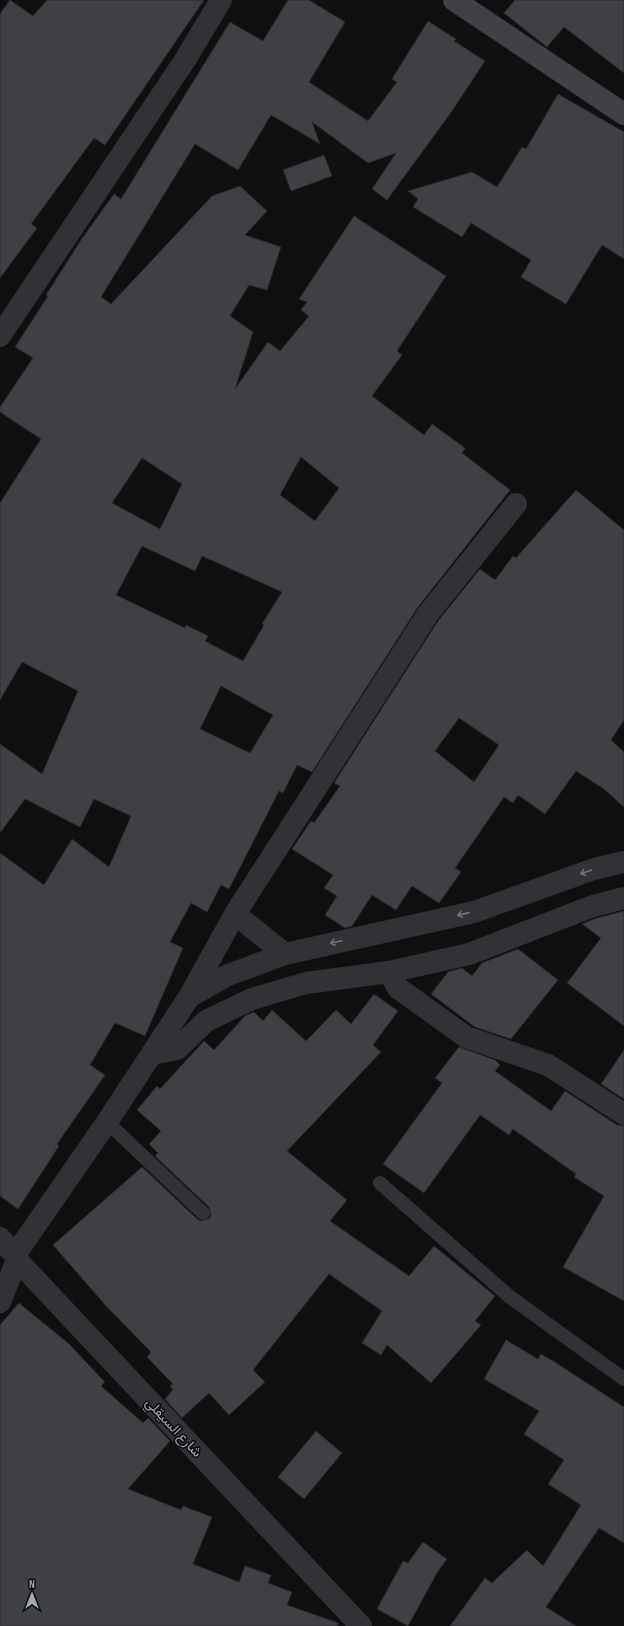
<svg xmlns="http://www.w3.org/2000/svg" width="624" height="1626" viewBox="0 0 624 1626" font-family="'Sofia Sans Condensed',Vazirmatn,sans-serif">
<rect width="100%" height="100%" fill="#101011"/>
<path fill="#3f4044" stroke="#2a2a2d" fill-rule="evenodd" d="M10 0 33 16 47 0H204L105 145 94 138 31 224 37 228 0 278V14Z
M288 0H309L345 22 309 82 368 121 397 82 392 79 428 21 456 39 454 41 485 61 452 111 387 200 372 189 396 153 368 163 312 122 320 144 271 115 238 170 195 144 101 297 111 304 212 196 240 186 267 211 245 235 281 247 267 290 249 285 230 316 253 332 235 389 268 342 280 351 309 316 301 310 307 302 299 299 354 216 446 276 397 351 402 355 372 396 424 435 432 424 465 448 462 453 510 490 418 607 312 772 297 765 283 793 279 791 229 889 221 885 207 912 191 903 170 942 183 948 145 1036 115 1023 90 1065 105 1075 57 1144 59 1146 18 1209 0 1196V853L44 885 72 839 109 867 131 816 94 799 80 827 25 799 0 833V744L42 774 78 691 22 662 0 700V503L41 439 0 412V407L33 358 15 347 48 296 46 295 81 240 114 194 121 199 230 22 263 41ZM301 457 339 488 315 521 280 495ZM142 458 182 484 160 529 112 503ZM142 546 195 571 202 556 282 592 262 624 264 625 243 661 205 641 208 636 186 625 185 628 116 595ZM221 686 273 715 250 753 200 729Z
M515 0H624V73L564 27 547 47 504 13Z
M558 94 624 132V259L602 245 566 304 521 277 531 260 471 223 462 237 413 207 418 199 408 191 472 172 497 187 522 147 526 149Z
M324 155 332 176 291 191 283 170Z
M576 490 624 530V720L611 740 624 752V807L604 789 576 771 545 814 518 795 513 803 504 797 455 868 461 872 439 903 412 886 396 910 372 895 352 926 345 928 325 915 337 896 324 888 333 875 292 849 311 821 314 823 340 786 334 783 438 621 480 569 495 580 513 556 516 558ZM459 718 499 745 474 782 435 751Z
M624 911V1026L567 983 601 938 582 924 597 918Z
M518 949 558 980 511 1039 475 1027 431 994 448 972 462 968 472 976 482 963Z
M374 994 398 1011 373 1045 381 1052 287 1151 347 1200 330 1221 409 1276 434 1246 495 1296 475 1321 481 1325 431 1383 387 1345 381 1355 362 1343 382 1311 329 1274 253 1370 265 1382 229 1415 209 1393 182 1418 165 1399 173 1390 170 1386 173 1384 147 1357 151 1352 107 1307 53 1245 142 1167 197 1219 201 1221 209 1219 211 1215 209 1207 155 1156 158 1153 149 1144 161 1131 137 1110 157 1086 160 1089 204 1041 214 1050 245 1016 254 1012 263 1021 272 1010 306 1041 336 1010 351 1024Z
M459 1047 495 1060 500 1065 495 1071 551 1111 565 1091 617 1125 624 1126V1301L563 1267 604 1196 574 1177 576 1174 513 1129 509 1135 480 1115 424 1193 383 1164 442 1083 435 1078Z
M624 1050V1099L601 1084Z
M19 1303 69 1344 105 1382 101 1386 143 1423 148 1418 170 1441 128 1489 181 1510 183 1506 212 1517 193 1564 239 1582 245 1566 271 1575 268 1583 292 1592 287 1605 338 1623V1626H0V1325Z
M506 1340 538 1359 541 1354 553 1361 624 1407V1543L599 1528 546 1607 576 1626H450L485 1578 492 1583 527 1550 543 1566 581 1505 548 1484 564 1460 524 1434 539 1411 484 1379Z
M316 1431 342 1453 304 1499 278 1477Z
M423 1542 447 1559 438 1571 408 1626 377 1609 403 1561 408 1563Z"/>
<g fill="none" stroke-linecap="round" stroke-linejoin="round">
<path stroke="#313236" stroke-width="14" d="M107 1122 203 1213
M380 1183 510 1297 624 1379"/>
<path stroke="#313236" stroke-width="22" d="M0 336 185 60 221 0
M235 914 285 954
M389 972 398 988 466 1037 548 1065 624 1114
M189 997 228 975 285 954 474 912 594 869 624 862
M152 1054 177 1049 206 1021 252 999 306 983 389 972 469 954 593 906 624 898
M0 1238 15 1255 17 1260
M15 1255 107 1122 189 997 235 914 428 614 516 504
M0 1302 17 1260 361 1626"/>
<path stroke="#3f4146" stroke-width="22" d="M454 0 624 114"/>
</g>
<defs><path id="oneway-shaft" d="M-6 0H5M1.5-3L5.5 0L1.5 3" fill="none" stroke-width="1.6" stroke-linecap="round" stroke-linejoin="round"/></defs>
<g stroke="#6f727b">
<use href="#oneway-shaft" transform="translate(586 872) rotate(161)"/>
<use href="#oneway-shaft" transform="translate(463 914) rotate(167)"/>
<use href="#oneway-shaft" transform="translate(336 942) rotate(168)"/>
</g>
<g text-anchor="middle" stroke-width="3" stroke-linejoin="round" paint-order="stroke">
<g font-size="14" fill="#a1a7b3" stroke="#0b0b0c">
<text transform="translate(174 1427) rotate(47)" y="5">شارع السيقلي</text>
</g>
</g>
<g transform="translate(32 1594)" stroke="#0b0b0c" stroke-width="3" paint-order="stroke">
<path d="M0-3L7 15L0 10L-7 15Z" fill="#a1a7b3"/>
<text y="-6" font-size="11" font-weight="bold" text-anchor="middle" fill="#a1a7b3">N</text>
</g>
</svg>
